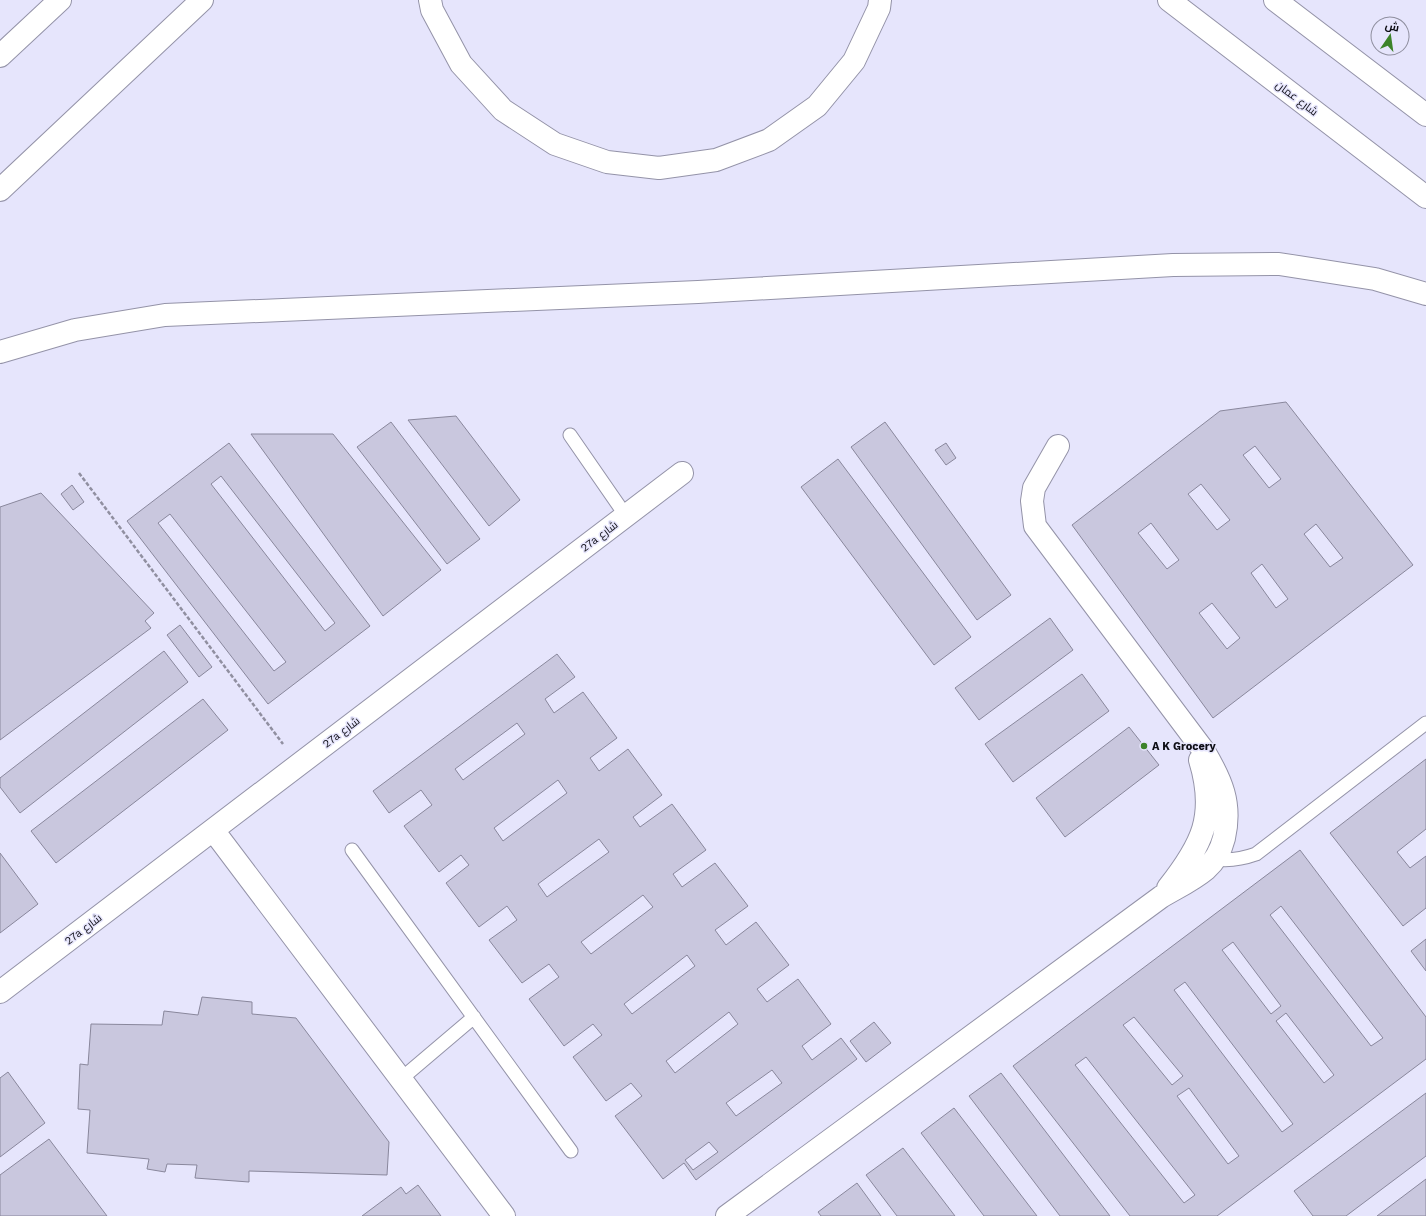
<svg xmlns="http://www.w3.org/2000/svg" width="1426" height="1216" viewBox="0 0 1426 1216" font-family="'Work Sans',Cairo,sans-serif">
<rect width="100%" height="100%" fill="#e6e5fc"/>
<path fill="#c9c7de" stroke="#89879c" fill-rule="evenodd" d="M1286 402 1413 565 1213 718 1072 525 1220 411ZM1255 446 1281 479 1269 488 1243 455ZM1201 484 1230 520 1217 530 1188 494ZM1151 523 1179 560 1167 569 1138 533ZM1316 524 1343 558 1330 567 1304 534ZM1262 564 1288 599 1276 608 1251 573ZM1212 603 1240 638 1227 649 1199 613Z
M456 416 520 500 489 526 408 420Z
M391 422 480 539 447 564 357 447Z
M885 422 1011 595 977 620 851 447Z
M251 434H333L441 570 383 616Z
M229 443 370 626 268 704 127 521ZM221 476 335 623 325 631 211 484ZM170 514 286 662 274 671 158 523Z
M946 443 956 458 946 465 935 450Z
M838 459 971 637 934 665 801 487Z
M72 485 84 502 73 510 61 494Z
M41 493 154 613 145 621 151 628 0 740V507Z
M1050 618 1073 650 979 720 955 688Z
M180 625 212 667 199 677 167 635Z
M164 651 188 682 20 813 0 787V778Z
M557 654 575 677 545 699 554 713 583 692 617 738 590 758 599 771 628 749 662 795 633 817 640 827 672 804 706 850 673 874 682 887 715 863 748 906 715 930 726 945 756 922 789 965 757 989 767 1002 798 979 831 1024 802 1046 812 1060 841 1038 857 1059 696 1180 684 1163 663 1179 615 1116 642 1096 631 1083 606 1101 573 1057 602 1035 593 1024 564 1046 529 999 559 977 549 964 522 983 489 940 517 920 507 906 479 927 446 883 469 865 461 855 439 872 404 826 432 805 421 790 389 813 373 791ZM517 723 525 734 463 780 455 769ZM558 780 567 793 503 841 494 828ZM599 839 609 852 547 897 538 884ZM643 895 653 907 591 954 581 942ZM687 955 695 966 632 1014 624 1004ZM729 1012 738 1024 675 1073 666 1061ZM772 1070 782 1083 736 1116 726 1103ZM709 1142 718 1152 693 1170 685 1160Z
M1082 674 1109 711 1013 782 985 744Z
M203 699 228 730 56 863 31 831Z
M1129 727 1159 765 1065 837 1036 798Z
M1426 759V829L1397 852 1410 868 1426 856V908L1403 926 1330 833Z
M1300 850 1426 1017V1059L1217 1216H1130L1013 1066ZM1281 906 1383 1038 1371 1046 1270 915ZM1233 942 1281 1006 1271 1014 1222 950ZM1185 982 1293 1124 1282 1132 1174 990ZM1286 1013 1334 1075 1324 1083 1276 1021ZM1134 1017 1183 1076 1172 1085 1123 1025ZM1086 1057 1195 1195 1184 1203 1075 1065ZM1189 1088 1239 1156 1228 1164 1177 1096Z
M0 853 38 904 0 933Z
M1426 939V971L1411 951Z
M202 997 252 1002V1014L296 1018 389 1142 387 1175 249 1171V1182L195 1178 197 1165 167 1164 165 1172 147 1169 149 1159 87 1153 90 1110 78 1109 80 1064 88 1065 91 1024 162 1025 164 1011 198 1015Z
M874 1022 891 1043 866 1062 850 1041Z
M8 1072 45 1123 0 1157V1078Z
M1001 1073 1110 1216H1060L969 1096Z
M1426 1093V1156L1346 1216H1313L1294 1191Z
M954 1108 1037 1216H984L921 1133Z
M49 1139 107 1216H0V1175Z
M903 1148 955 1216H897L866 1175Z
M1426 1179V1216H1377Z
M857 1183 881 1216H821L818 1212Z
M418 1185 441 1216H362L401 1187 406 1194Z"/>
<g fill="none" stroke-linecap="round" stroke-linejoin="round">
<g stroke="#9493a8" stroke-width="15">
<path id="lane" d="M570 435 626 516
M352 850 571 1151
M1215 859C1230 861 1242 859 1256 854L1426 723
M401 1079 474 1017"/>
</g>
<g stroke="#9493a8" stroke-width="24">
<path id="street" d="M213 830 504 1216
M1168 888C1202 845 1217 816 1200 760
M0 992 682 473
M727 1216 1161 897C1176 888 1193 880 1206 869 1215 861 1221 850 1224 838 1232 803 1221 780 1204 751L1035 526 1032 501 1034 488 1058 446"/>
</g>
<g stroke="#9493a8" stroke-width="24">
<path id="primary" d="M1169 0 1426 197
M1275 0 1426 115"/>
</g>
<g stroke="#9493a8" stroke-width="24">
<path id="highway" d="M430 0 432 10 461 64 503 110 555 144 607 162 659 168 716 160 769 140 817 106 854 61 879 8 880 0
M0 56 60 0
M0 190 202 0
M0 352 75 330 165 315 698 292 1173 265 1279 264 1375 279 1426 294"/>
</g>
<path stroke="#908fa0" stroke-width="2.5" stroke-dasharray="4 2" stroke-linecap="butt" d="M79 473 283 744"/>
<use href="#lane" stroke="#fff" stroke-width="13"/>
<use href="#street" stroke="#fff" stroke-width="22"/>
<use href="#primary" stroke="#fff" stroke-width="22"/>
<use href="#highway" stroke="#fff" stroke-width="22"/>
</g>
<circle fill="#3c8329" stroke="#e6e5fc" stroke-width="1.5" cx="1144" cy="746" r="4"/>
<g text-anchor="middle" stroke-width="3" stroke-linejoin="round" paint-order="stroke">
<g font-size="11" fill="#0d0d14" stroke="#e6e5fc">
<text transform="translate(1297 98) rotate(37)" y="4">شارع عمان</text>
<text transform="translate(599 536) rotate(-37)" y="4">27a شارع</text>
<text transform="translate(341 732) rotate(-37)" y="4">27a شارع</text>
<text transform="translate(83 929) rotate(-37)" y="4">27a شارع</text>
</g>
<g font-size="11" font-weight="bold" fill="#0d0d14" stroke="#e6e5fc" text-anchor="start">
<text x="1152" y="750">A K Grocery</text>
</g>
</g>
<g transform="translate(1390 36) rotate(13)"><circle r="19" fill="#e6e5fc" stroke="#8f8f9f"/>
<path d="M0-3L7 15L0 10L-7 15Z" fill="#3c8329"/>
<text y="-6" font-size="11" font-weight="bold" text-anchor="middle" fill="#0d0d14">ش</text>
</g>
</svg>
